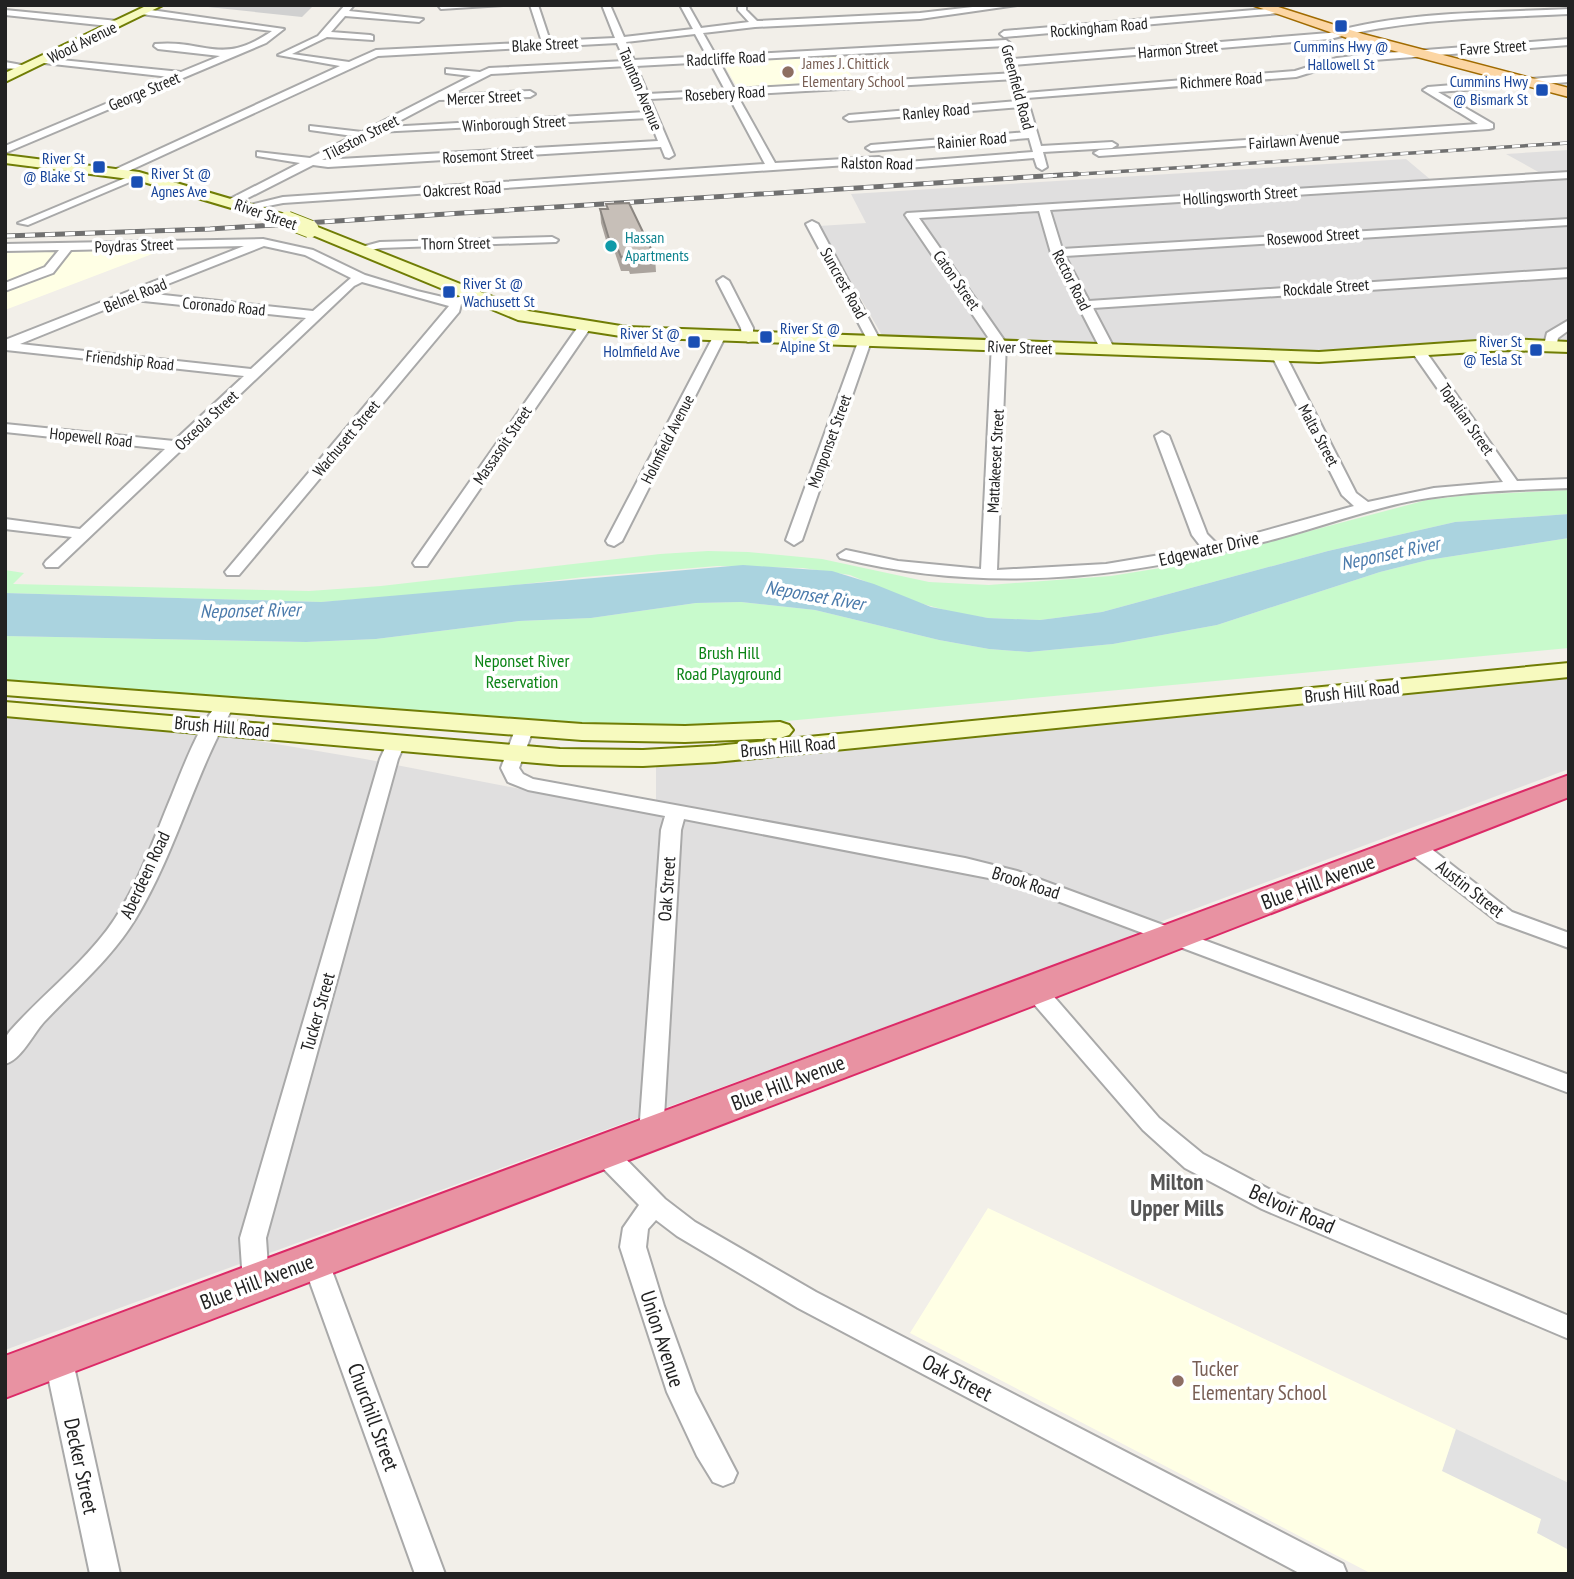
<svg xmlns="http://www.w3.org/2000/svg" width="1574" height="1579" viewBox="0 0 1574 1579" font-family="'PT Sans Narrow',sans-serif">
<rect width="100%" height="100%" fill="#f2efe9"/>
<path fill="#e0dfdf" d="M1569 150V344L1517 338 1477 339 1391 350 1338 352 883 337 819 226 866 223 851 194 1406 159 1431 180 1542 174 1506 154Z
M1569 679V769L1165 920 1107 946 5 1350V717L223 735 365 759 656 815V766Z"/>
<path fill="#ffffe5" d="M836 55 857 83 738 89 722 61Z
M168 248 5 310V253Z
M988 1208 1569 1483V1574H1372L910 1333Z"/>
<path fill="#d0d0d0" d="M189 5H314L302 17Z"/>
<path fill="#c8facc" d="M1569 490V514L1455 522 1328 551 1102 612 1040 620 988 618 956 613 912 601 850 575 803 568 717 566 584 577 459 592 321 602 5 593V570L24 573 13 584 309 591 381 586 660 554 708 551 748 552 822 559 929 582 989 585 1111 576 1185 564 1427 500 1468 495Z
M1569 538V648L776 722 673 726 596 724 5 681V636L306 642 376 639 519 621 591 618 696 603 741 602 815 610 939 640 989 649 1029 652 1113 644 1217 625 1380 572 1428 560Z"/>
<path fill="#e2e2e2" d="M1456 1429 1569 1483V1550L1537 1533 1541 1519 1442 1471Z"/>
<path fill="#aad3df" d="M1569 514V538L1428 560 1380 572 1217 625 1113 644 1029 652 989 649 939 640 815 610 741 602 696 603 591 618 519 621 376 639 306 642 5 636V593L321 602 743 565 832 571 874 584 931 607 988 618 1040 620 1102 612 1328 551 1455 522Z"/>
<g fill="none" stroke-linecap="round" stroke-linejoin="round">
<g stroke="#a9a9a9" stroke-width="4">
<path id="street" d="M345 5H354L349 11 423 19 419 22 345 16 331 32 370 35 373 36V40L327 37 292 54 349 62 376 50 542 42 530 5H538L550 41 615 38 602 5H610L624 37 693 29 680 5H688L701 28 749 22 738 10V5H746V10L757 21 920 13 990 5H1017L920 19 755 27 703 33 716 56 1006 40 1010 43 1006 46 719 61 734 89 1016 73 1021 76 1016 79 737 95 775 163 879 157 894 163 1033 152 1029 138 871 151 866 148 871 145 1027 132 1020 107 849 121 844 118 849 115 1018 101 1015 91 1020 88 1025 93 1295 71 1337 58 1361 55 1569 39V45L1361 61 1338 64 1296 77 1027 98 1041 146 1112 142 1117 145 1112 148 1043 152 1047 167 1042 170 1037 167 1034 158 894 169 877 163 283 203 248 210 242 207 283 197 765 164 728 95 650 99 674 155 669 158 665 157 661 147 328 167 313 165 236 204H228V200L300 163 257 156V152L310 158 353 136 310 130V126L362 132 471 76 446 73V69L480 72 489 68 625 61 617 43 378 56 122 174H114V170L340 66 278 55 318 36ZM695 34 707 56 634 60 626 42ZM710 62 725 90 648 94 636 66ZM627 66 646 112 388 127 439 100 530 97 535 94 530 91 450 95 491 74ZM649 118 658 141 322 160 377 132Z
M438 5H503L441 9Z
M1277 8 1280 13 1004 37 1000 34 1004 31Z
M144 9 284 29 266 43 5 153V146L170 77 44 63 39 60 41 58 181 72 220 56 158 49 154 46 155 44C206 39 220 67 272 31L141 14Z
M1569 9V14C1489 18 1408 18 1330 39L1012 65 1007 62 1012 59 1329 33C1406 11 1489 13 1569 9Z
M5 10 118 21 122 24 118 27 5 15Z
M5 62 33 67 28 70 5 68Z
M1569 76V82L1438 92 1493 124V128L1489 129 1099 156 1094 153 1099 150 1478 124 1423 90 1428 87Z
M1569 172V178L1050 210 1062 249 1569 219V225L1065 256 1089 301 1569 269V277L1093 308 1115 350 1108 354 1101 350 1051 253 1039 211 919 218 1006 343 997 570 1106 564 1202 548 1192 535 1155 436 1162 432 1169 436 1207 534 1217 544 1354 506 1342 495 1272 356 1279 352 1286 356 1356 493 1368 502 1434 488 1503 482 1412 352 1419 348 1424 349 1517 481 1569 479V488C1518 490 1466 491 1416 500 1364 510 1315 529 1263 542 1121 579 985 594 840 558L838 555 846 550 898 561 981 569 992 343 905 215 907 213Z
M135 174 144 176 28 225 18 223Z
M812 221 818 224 881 342 875 346 870 344 802 540 794 545 786 540 858 342 867 339 806 224Z
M552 237 558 240 556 242 380 248 360 253 354 249 380 242Z
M263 239 313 250 365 275 417 291 451 299 476 293 482 297 461 304 459 312 239 575H227L225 572 449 306 362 282 354 286 58 567H46L44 564 46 561 72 537 5 529V519L80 529 165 449 5 432V424L174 441 244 376 6 350 5 340 244 246 71 250 53 273 5 291V283L45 267 59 250 5 251V244ZM264 246 305 255 351 278 313 311 145 293ZM131 299 134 300 306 318 251 369 20 344Z
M723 277 729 281 753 328V341L748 342 742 338 741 328 717 281Z
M1569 320V330L1558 338 1556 348H1546L1544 345 1547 333Z
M585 323 591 327 427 566H415L413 563 415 560 580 324Z
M719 333 725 337 622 541 614 546 608 544 606 541 713 337Z
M226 699 235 704C195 772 177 850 136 918 112 958 76 988 44 1022 33 1034 21 1060 5 1064V1038L10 1031C41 996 79 967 107 930 137 890 153 840 172 795 180 775 207 703 226 699Z
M525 721 534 727 519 768 523 774 533 779 965 858 1017 871 1569 1075V1093L1004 881 684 819 681 830 663 1134 660 1141 651 1143 642 1141 639 1134 661 830 665 816 528 790 508 782 501 768 516 727Z
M396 737 405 743 398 759 266 1238 269 1282 265 1290 256 1293 247 1290 243 1282 240 1238 380 759 389 739Z
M1413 839 1420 840 1512 912 1569 933V948L1498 922 1406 850 1403 845 1406 840Z
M1035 982 1043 984 1159 1118 1203 1154 1280 1195 1569 1316V1339L1262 1209 1185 1168 1143 1130 1027 996 1024 990 1027 984Z
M603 1143 612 1145 665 1199 695 1222 816 1292 1343 1564 1347 1574H1301L798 1308 677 1236 656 1220 648 1229 646 1247 664 1306 695 1392 737 1473 733 1482 723 1486 713 1482 697 1456 667 1392 620 1247 623 1228 639 1205 594 1159 591 1152 594 1145Z
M315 1249 324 1252 328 1260 445 1574H415L302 1260 306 1252Z
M58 1345 68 1349 72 1357 120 1574H90L44 1357 48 1349Z"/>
</g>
<g stroke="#707d05" stroke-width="4">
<path id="secondary" d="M148 5H163L5 82V73Z
M5 155 139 172 292 217 295 220 287 225 282 223 137 180 5 163Z
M310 224 528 311 627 327 1319 352 1506 339 1569 342V352L1506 350 1319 362 627 337 518 320 305 232 302 229 305 226Z
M1569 663V677L715 762 643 766 560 765 5 716V702L560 749 643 750 715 746Z
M5 681 582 724 685 726 780 722 789 725 793 730 789 735 780 738 685 742 582 740 5 695Z"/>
</g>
<g stroke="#a06b00" stroke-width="3">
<path id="primary" d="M1252 5H1272L1363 34 1569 88V97L1353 40Z"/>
</g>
<g stroke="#dc2a67" stroke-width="4">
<path id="highway" d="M1569 775V797L1048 1000 5 1398V1356Z"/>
</g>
<use href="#street" fill="#fff" fill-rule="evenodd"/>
<use href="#secondary" fill="#f7fabf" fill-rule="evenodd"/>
<use href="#primary" fill="#fcd6a4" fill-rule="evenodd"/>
<use href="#highway" fill="#e892a2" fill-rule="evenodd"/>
<g stroke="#707070" stroke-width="3.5">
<path id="rail-far1" d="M1049 176 1569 143"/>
</g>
<g stroke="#707070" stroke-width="5">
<path id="rail" d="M5 236 210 229 1077 174"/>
</g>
<use href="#rail-far1" stroke="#fff" stroke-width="2.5" stroke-dasharray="8" stroke-linecap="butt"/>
<use href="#rail" stroke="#fff" stroke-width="3.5" stroke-dasharray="10" stroke-linecap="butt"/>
<g stroke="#707d05" stroke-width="19" stroke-linecap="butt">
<path id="secondary-bridge" d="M287 220 310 229"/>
</g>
<use href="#secondary-bridge" stroke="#f7fabf" stroke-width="17"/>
</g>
<path fill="#aba49e" d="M606 204 655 257 656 272 630 274 629 271H621L615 253 610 254 601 223 600 209H607Z"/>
<path fill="#c7bfb8" stroke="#8b8681" stroke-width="2" d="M629 203 655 257 630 259 628 256 621 257 614 239H609L600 209H608L606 204Z"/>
<g fill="#1a4fb4" stroke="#fff" stroke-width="2.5">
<rect x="1334" y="19" width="14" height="14" rx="3.5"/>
<rect x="1535" y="83" width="14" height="14" rx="3.5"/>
<rect x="92" y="160" width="14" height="14" rx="3.5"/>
<rect x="130" y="175" width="14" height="14" rx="3.5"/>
<rect x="442" y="285" width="14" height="14" rx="3.5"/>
<rect x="759" y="330" width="14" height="14" rx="3.5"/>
<rect x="687" y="335" width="14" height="14" rx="3.5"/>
<rect x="1529" y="343" width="14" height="14" rx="3.5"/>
</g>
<g fill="#8d6e63" stroke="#fff" stroke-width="2.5">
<circle cx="788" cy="72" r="7"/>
<circle cx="1178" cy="1381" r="7"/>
</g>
<circle fill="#0f9aa8" stroke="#fff" stroke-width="2.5" cx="611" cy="246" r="7"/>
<g text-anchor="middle" stroke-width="7" stroke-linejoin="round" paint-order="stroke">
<g font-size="16" fill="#222" stroke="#fff">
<text transform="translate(1099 27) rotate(-5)" y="6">Rockingham Road</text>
<text transform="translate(82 42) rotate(-26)" y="6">Wood Avenue</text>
<text transform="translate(545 44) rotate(-3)" y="6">Blake Street</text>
<text transform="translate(1493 47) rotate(-4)" y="6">Favre Street</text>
<text transform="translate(1178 49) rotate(-5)" y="6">Harmon Street</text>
<text transform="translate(726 58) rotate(-3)" y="6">Radcliffe Road</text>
<text transform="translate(1221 80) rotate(-4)" y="6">Richmere Road</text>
<text transform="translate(1018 87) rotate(75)" y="6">Greenfield Road</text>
<text transform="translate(641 89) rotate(67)" y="6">Taunton Avenue</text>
<text transform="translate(144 91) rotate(-23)" y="6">George Street</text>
<text transform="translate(725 93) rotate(-3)" y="6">Rosebery Road</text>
<text transform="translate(484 97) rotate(-3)" y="6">Mercer Street</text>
<text transform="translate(936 111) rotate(-5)" y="6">Ranley Road</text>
<text transform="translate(514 123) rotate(-3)" y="6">Winborough Street</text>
<text transform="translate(361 137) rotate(-27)" y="6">Tileston Street</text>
<text transform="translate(972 140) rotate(-5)" y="6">Rainier Road</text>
<text transform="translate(1294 140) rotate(-4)" y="6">Fairlawn Avenue</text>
<text transform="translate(488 155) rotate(-3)" y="6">Rosemont Street</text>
<text transform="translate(877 163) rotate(1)" y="6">Ralston Road</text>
<text transform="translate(462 189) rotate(-3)" y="6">Oakcrest Road</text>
<text transform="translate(1240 195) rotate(-4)" y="6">Hollingsworth Street</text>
<text transform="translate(266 214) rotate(19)" y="6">River Street</text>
<text transform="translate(1313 236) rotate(-4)" y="6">Rosewood Street</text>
<text transform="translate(456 243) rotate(-1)" y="6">Thorn Street</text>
<text transform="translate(134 245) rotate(-2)" y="6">Poydras Street</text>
<text transform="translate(957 280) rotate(55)" y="6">Caton Street</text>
<text transform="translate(1072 280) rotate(63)" y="6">Rector Road</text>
<text transform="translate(844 283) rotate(61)" y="6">Suncrest Road</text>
<text transform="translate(1326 287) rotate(-4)" y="6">Rockdale Street</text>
<text transform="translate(135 295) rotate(-22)" y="6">Belnel Road</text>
<text transform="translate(224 306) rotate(5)" y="6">Coronado Road</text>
<text transform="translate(1020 347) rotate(2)" y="6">River Street</text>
<text transform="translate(130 360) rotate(6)" y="6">Friendship Road</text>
<text transform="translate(1467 419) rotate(55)" y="6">Topalian Street</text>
<text transform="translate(206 420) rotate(-43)" y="6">Osceola Street</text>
<text transform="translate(1319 435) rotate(62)" y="6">Malta Street</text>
<text transform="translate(91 437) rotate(6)" y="6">Hopewell Road</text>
<text transform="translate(346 438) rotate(-50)" y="6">Wachusett Street</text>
<text transform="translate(667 439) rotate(-63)" y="6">Holmfield Avenue</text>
<text transform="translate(829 441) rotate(-70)" y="6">Monponset Street</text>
<text transform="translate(502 445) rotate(-56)" y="6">Massasoit Street</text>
<text transform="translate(995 461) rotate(-87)" y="6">Mattakeeset Street</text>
</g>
<g font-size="16" fill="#164399" stroke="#fff" text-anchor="end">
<text x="1341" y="52" text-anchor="middle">Cummins Hwy @<tspan x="1341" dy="18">Hallowell St</tspan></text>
<text x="1528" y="87">Cummins Hwy<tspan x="1528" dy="18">@ Bismark St</tspan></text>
<text x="85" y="164">River St<tspan x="85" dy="18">@ Blake St</tspan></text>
<text x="151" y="179" text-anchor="start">River St @<tspan x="151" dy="18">Agnes Ave</tspan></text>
<text x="463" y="289" text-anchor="start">River St @<tspan x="463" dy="18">Wachusett St</tspan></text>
<text x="780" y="334" text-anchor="start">River St @<tspan x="780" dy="18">Alpine St</tspan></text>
<text x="680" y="339">River St @<tspan x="680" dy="18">Holmfield Ave</tspan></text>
<text x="1522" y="347">River St<tspan x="1522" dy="18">@ Tesla St</tspan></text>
</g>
<g font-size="16" fill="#785e54" stroke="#fff" text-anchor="start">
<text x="802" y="69">James J. Chittick<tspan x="802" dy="18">Elementary School</tspan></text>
</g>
<g font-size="16" fill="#0d838f" stroke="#fff" text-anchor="start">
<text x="625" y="243">Hassan<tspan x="625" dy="18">Apartments</tspan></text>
</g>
<g font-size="18" fill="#222" stroke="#fff">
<text transform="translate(1209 549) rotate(-13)" y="6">Edgewater Drive</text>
<text transform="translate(1352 692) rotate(-6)" y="6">Brush Hill Road</text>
<text transform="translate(222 727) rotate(5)" y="6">Brush Hill Road</text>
<text transform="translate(788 747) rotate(-5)" y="6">Brush Hill Road</text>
<text transform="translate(145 875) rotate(-65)" y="6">Aberdeen Road</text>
<text transform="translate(1026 883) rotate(18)" y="6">Brook Road</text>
<text transform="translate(667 889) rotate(-86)" y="6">Oak Street</text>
<text transform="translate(1470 889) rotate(38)" y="6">Austin Street</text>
<text transform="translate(318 1012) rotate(-74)" y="6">Tucker Street</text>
</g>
<g font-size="18" fill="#0c8416" stroke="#fff">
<text x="729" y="659">Brush Hill<tspan x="729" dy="21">Road Playground</tspan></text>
<text x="522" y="667">Neponset River<tspan x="522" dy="21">Reservation</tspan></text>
</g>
<g font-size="19" font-style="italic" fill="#4a7aab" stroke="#fff">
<text transform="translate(1390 553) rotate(-12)" y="7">Neponset River</text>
<text transform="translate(815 595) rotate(10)" y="7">Neponset River</text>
<text transform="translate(250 610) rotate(-1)" y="7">Neponset River</text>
</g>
<g font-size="21" fill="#222" stroke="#fff">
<text transform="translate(1318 882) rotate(-21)" y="7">Blue Hill Avenue</text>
<text transform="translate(788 1083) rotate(-21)" y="7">Blue Hill Avenue</text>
<text transform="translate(1292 1209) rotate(24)" y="7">Belvoir Road</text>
<text transform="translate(257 1282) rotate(-21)" y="7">Blue Hill Avenue</text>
<text transform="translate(662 1339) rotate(72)" y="7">Union Avenue</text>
<text transform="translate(957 1378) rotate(28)" y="7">Oak Street</text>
<text transform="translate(373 1417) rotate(70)" y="7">Churchill Street</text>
<text transform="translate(81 1466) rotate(78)" y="7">Decker Street</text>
</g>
<g font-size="21" fill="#785e54" stroke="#fff" text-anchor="start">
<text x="1192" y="1376">Tucker<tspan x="1192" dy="24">Elementary School</tspan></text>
</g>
<g font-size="23" font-weight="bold" fill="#555" stroke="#fff">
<text x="1177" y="1190">Milton<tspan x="1177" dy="26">Upper Mills</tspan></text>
</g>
</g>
<rect width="1574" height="1579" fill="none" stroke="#222222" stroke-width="14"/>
</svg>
